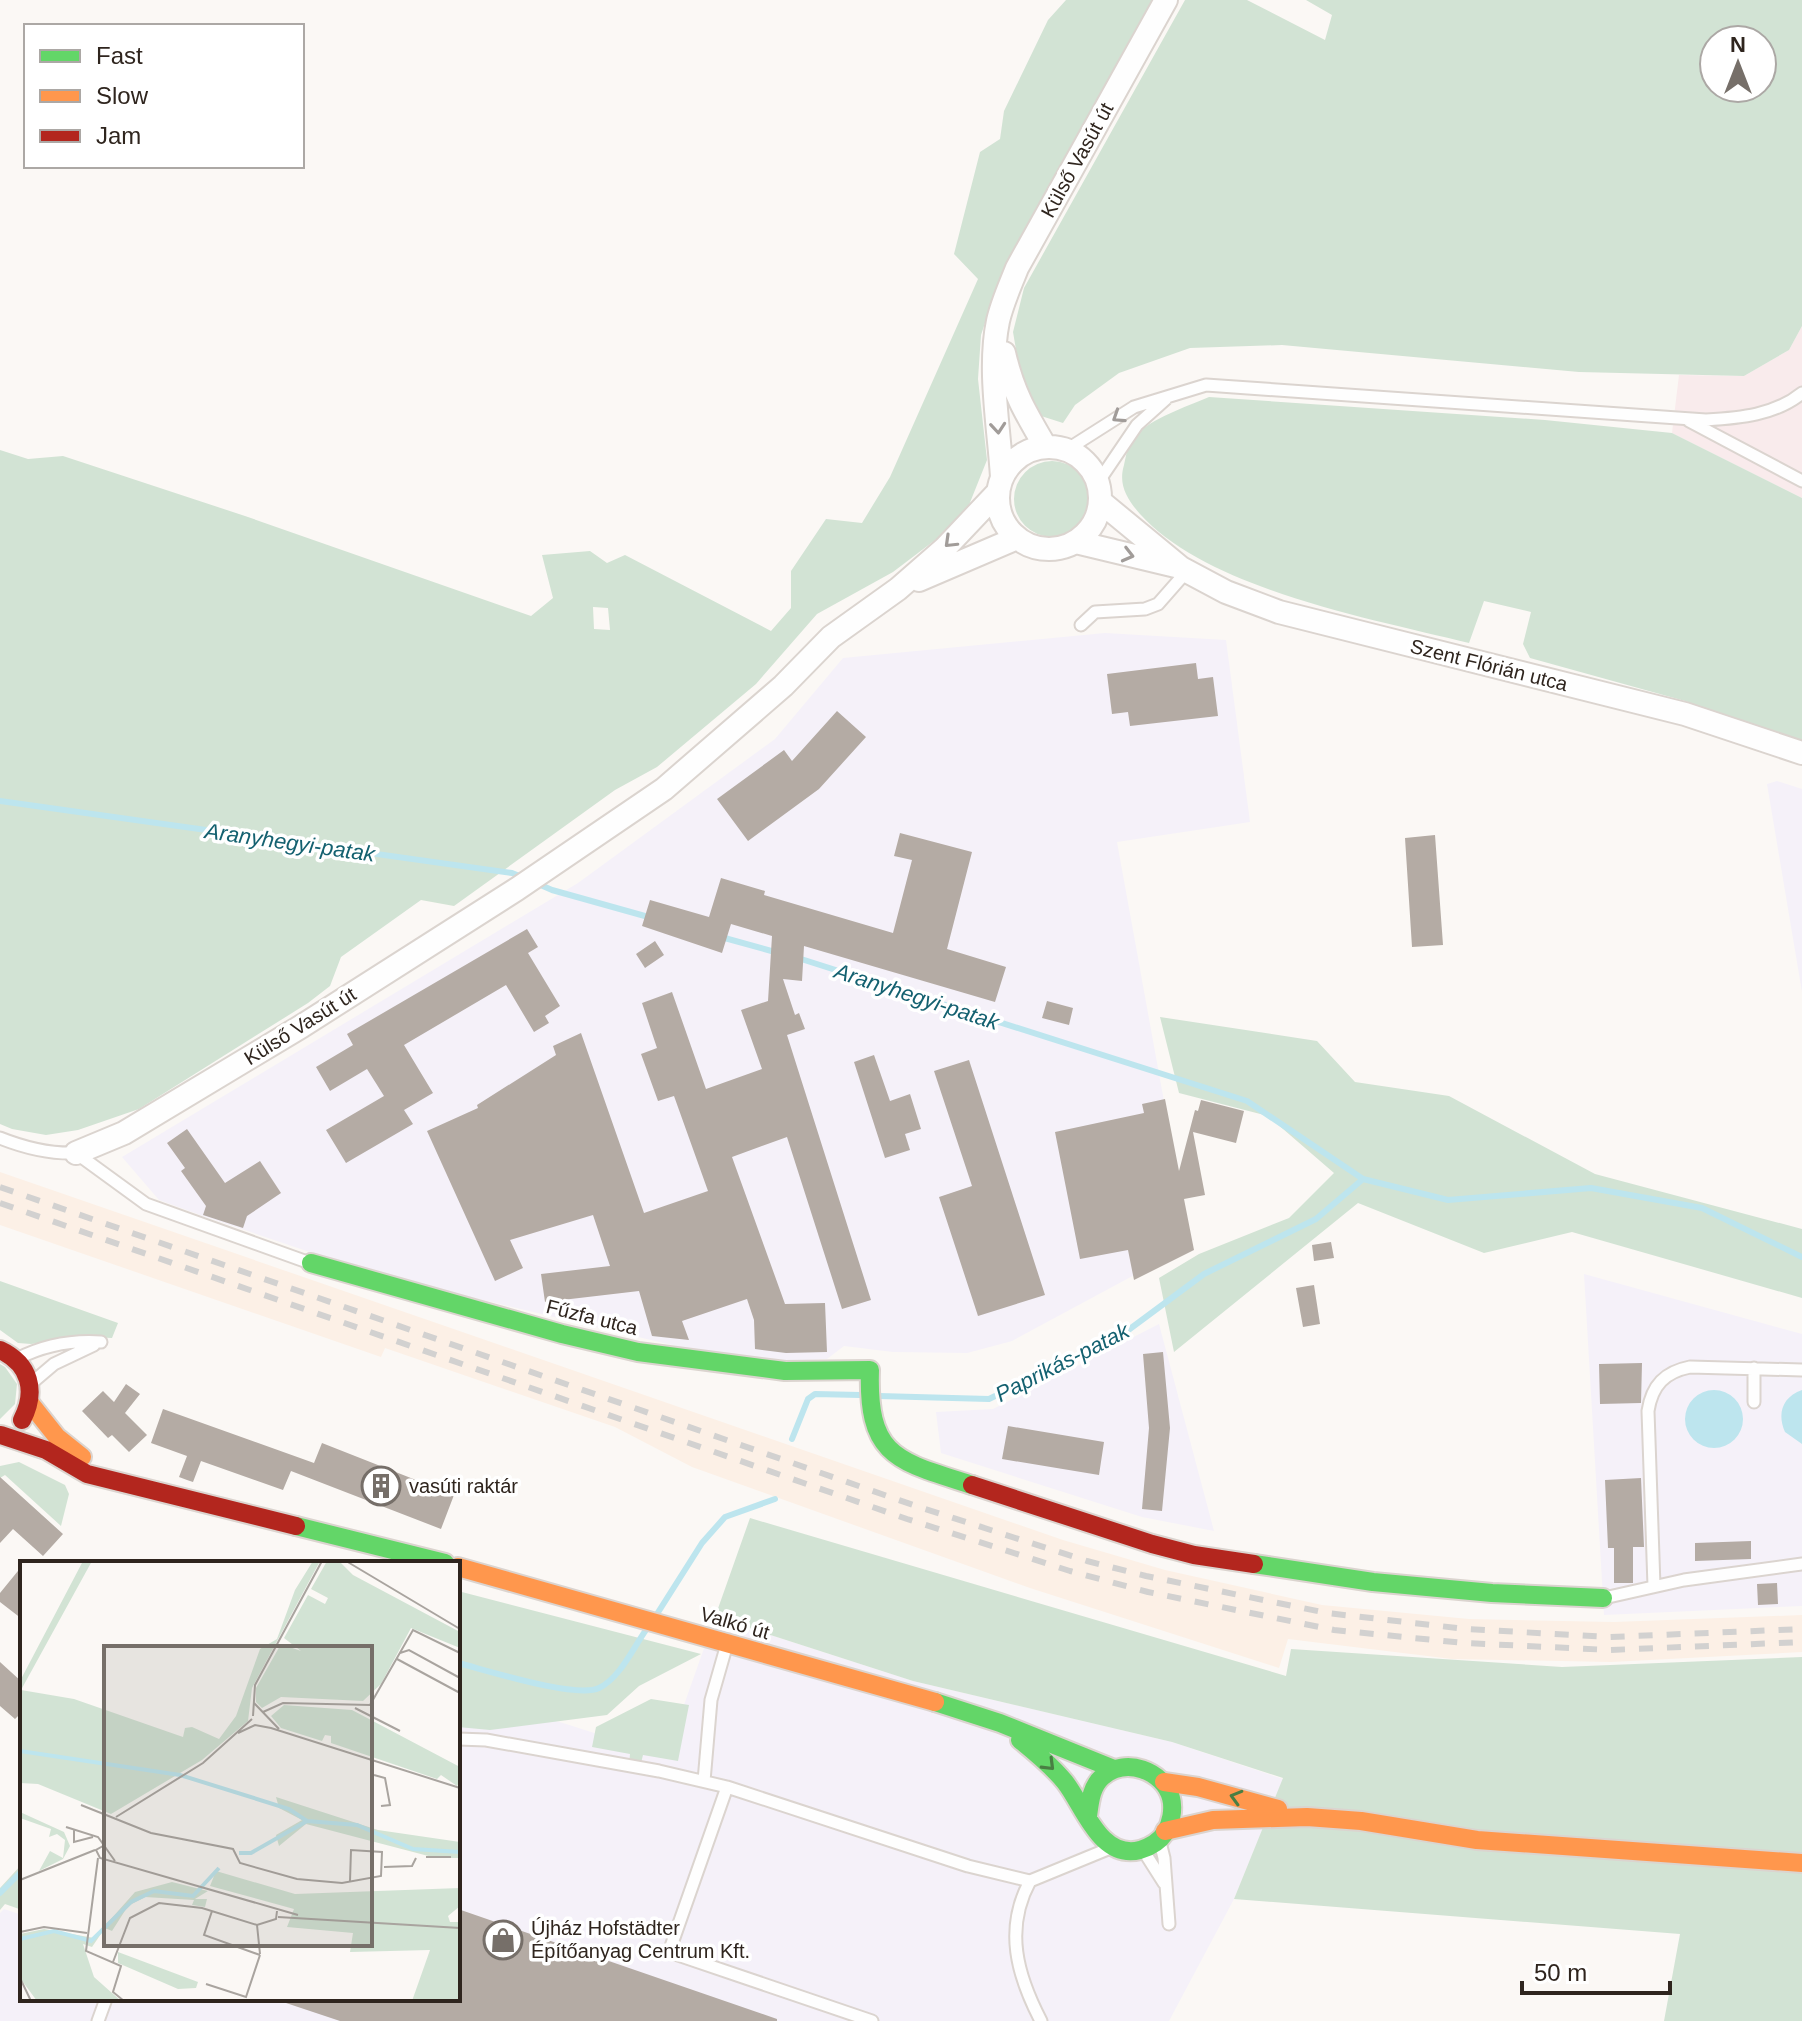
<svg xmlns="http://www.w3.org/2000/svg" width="1802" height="2021" viewBox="0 0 1802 2021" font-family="Helvetica,sans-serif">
<rect width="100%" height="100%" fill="#fbf8f5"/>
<path fill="#f9ebec" d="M1802 326V498L1672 433 1679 375 1744 376 1789 350Z"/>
<path fill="#f5f1f9" d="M1105 633 1226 640 1250 822 1117 842 1190 1245 1012 1341 967 1353 893 1352 844 1346 827 1359 790 1361 693 1350 378 1275 203 1216 159 1200 122 1157 578 883 775 739 843 658Z
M1777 781 1802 789V992L1767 784Z
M1584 1274 1802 1334V1606L1604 1615Z
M1159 1324 1214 1531 1142 1517 941 1453 936 1412 993 1409Z
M715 1617 913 1681 1172 1742 1283 1779 1234 1899 1169 2021H0V1913L4 1909 22 1915V1999H458V1695L563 1723 666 1756Z"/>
<path fill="#fcf0e6" d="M0 1172 1063 1540 1165 1570 1322 1605 1469 1619 1614 1622 1802 1615V1652L1611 1662 1452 1659 1288 1639 1279 1668 1030 1588 692 1467 615 1427 385 1348 381 1357 0 1225Z"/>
<path fill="#d2e3d4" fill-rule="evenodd" d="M1066 0H1154L998 284 981 335 978 379 987 460 969 505 947 531 893 572 817 614 756 684 657 767 615 790 454 906 421 900 341 957 330 986 308 1003 139 1109 78 1130 46 1135 12 1129 0 1124V450L28 459 63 456 245 516 531 616 553 598 542 555 590 551 607 563 625 555 771 631 791 608V571L826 519 862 523 890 477 978 279 954 254 980 152 1000 139 1004 111 1048 20ZM593 607 608 608 610 630 594 629Z
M1185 0H1247L1325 40 1332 15 1306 0H1802V326L1789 350 1744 376 1579 372 1282 345 1190 348 1119 373 1075 405 1063 423 1038 415 1021 379 1013 332 1024 288ZM1714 40H1762V88H1714Z
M1209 397 1545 420 1672 433 1802 498V743L1685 701 1530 658 1523 644 1531 612 1484 601 1469 643C1372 619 1207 589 1140 514 1127 499 1118 485 1124 465 1126 456 1128 443 1134 437 1153 417 1184 408 1209 397Z
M1014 499a38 38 0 1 1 76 0a38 38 0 1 1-76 0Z
M1160 1017 1317 1041 1355 1082 1449 1096 1595 1174 1802 1229V1298L1572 1232 1484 1253 1358 1203 1174 1352 1159 1278 1199 1254 1289 1218 1334 1173 1268 1116 1179 1093Z
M0 1281 118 1323 112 1338 88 1337 31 1344 18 1343 0 1330Z
M0 1364 5 1367 17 1384 15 1404 0 1419Z
M19 1462 65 1485 69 1494 61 1526 5 1475 0 1478V1466Z
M750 1518 1286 1676 1291 1649 1562 1667 1802 1657V2021H1664L1680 1934 1234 1899 1283 1778 1172 1742 913 1681 715 1617Z
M458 1591 701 1654 639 1686 607 1715 490 1730 458 1727Z
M651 1699 689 1705 678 1761 643 1755 640 1767 629 1765 630 1754 592 1747 596 1727Z
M22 1864V1910L5 1904 0 1910V1888Z"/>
<path fill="#bde5ee" d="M1802 1390V1444L1785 1432C1777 1414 1782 1397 1802 1390Z
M1685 1419a29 29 0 1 1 58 0a29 29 0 1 1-58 0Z"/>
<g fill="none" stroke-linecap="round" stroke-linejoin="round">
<path stroke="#bde5ee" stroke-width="6" d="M0 801 512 873 522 877
M536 883 552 890 652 918
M721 937 775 952
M798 958 1247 1101 1363 1179 1448 1200 1591 1188 1702 1208 1802 1257
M879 1396 989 1399 1123 1334 1204 1274 1316 1219 1363 1179
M792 1439 808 1399 815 1394 860 1395
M657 1614 702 1543 725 1517 775 1499
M458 1663C486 1670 576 1699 599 1688 620 1678 633 1648 646 1630
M0 1893 22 1871"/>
</g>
<path fill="#b4aba4" d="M1196 663 1198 679 1213 677 1218 716 1130 726 1128 712 1112 714 1107 674Z
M837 711 866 737 819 789 748 841 717 799 784 750 792 761Z
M900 833 972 852 947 949 1006 967 995 1002 804 946 802 981 783 979 795 1015 799 1013 805 1029 787 1035 871 1300 842 1309 787 1137 732 1157 785 1304 825 1303 827 1352 786 1353 755 1349 754 1320 747 1299 682 1321 689 1340 652 1336 639 1291 545 1302 541 1274 610 1266 593 1215 510 1240 523 1268 495 1281 427 1131 478 1108 477 1105 556 1055 553 1046 581 1033 644 1213 708 1191 674 1096 658 1101 641 1054 657 1048 642 1003 672 992 706 1089 762 1069 741 1010 768 1001 772 936 731 924 722 953 642 926 650 900 709 917 721 878 765 891 764 895 893 933 912 860 894 856Z
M1435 835 1443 945 1412 947 1405 838Z
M527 929 538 947 528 953 560 1006 545 1016 549 1023 534 1032 506 985 404 1045 433 1093 404 1110 413 1124 346 1163 326 1130 384 1096 367 1069 330 1091 316 1067 353 1045 347 1034Z
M655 941 664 955 645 968 636 954Z
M1047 1001 1073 1008 1069 1025 1042 1018Z
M874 1055 890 1101 910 1094 921 1129 905 1134 910 1150 885 1158 854 1062Z
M969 1060 1045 1295 978 1316 939 1197 972 1186 934 1071Z
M1165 1099 1179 1171 1195 1110 1198 1111 1201 1100 1244 1111 1236 1143 1193 1132 1205 1195 1184 1199 1194 1250 1134 1280 1128 1250 1080 1259 1055 1132 1144 1113 1142 1104Z
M187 1129 225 1183 260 1161 281 1193 247 1216 243 1228 203 1215 206 1206 181 1171 185 1168 167 1143Z
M1331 1242 1334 1258 1314 1261 1312 1245Z
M1314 1285 1320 1324 1303 1327 1296 1288Z
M1163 1352 1170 1428 1162 1511 1142 1509 1149 1428 1143 1354Z
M1642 1363 1641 1403 1600 1404 1599 1364Z
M126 1384 140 1394 125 1413 147 1435 129 1452 112 1435 108 1438 82 1411 103 1391 114 1402Z
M163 1409 314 1463 322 1443 454 1495 441 1529 291 1471 283 1490 201 1461 193 1482 187 1480 179 1477 187 1456 151 1443Z
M1008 1426 1104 1442 1099 1475 1002 1459Z
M0 1477 63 1534 43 1556 13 1529 0 1543Z
M1641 1478 1644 1547H1633V1583H1614V1548H1608L1605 1480Z
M1751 1541V1559L1695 1561V1543Z
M22 1566V1619L0 1602V1593Z
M1777 1583 1778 1604 1758 1605 1757 1584Z
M0 1662 22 1682V1712L15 1719 0 1706Z
M458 1909 777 2019V2021H340L283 2002 284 1999H458Z"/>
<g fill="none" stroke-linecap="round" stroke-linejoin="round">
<g stroke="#dbd4cf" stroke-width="15">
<path id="lane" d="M1689 421 1802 481
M1068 449 1134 407 1206 385 1706 420C1740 418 1775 415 1802 393
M1099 481 1137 425 1166 399
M1081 625 1095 612 1145 609 1158 604 1187 571
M0 1138C25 1148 49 1154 76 1153L146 1204 310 1263
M17 1359C44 1345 71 1340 101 1342
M1754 1368V1402
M34 1381 54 1364 94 1345
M1654 1586 1648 1411C1652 1385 1665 1372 1690 1367L1802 1370
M1604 1598 1684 1580 1802 1564
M458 1739 486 1740 659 1771 727 1787 968 1866 1030 1881 1108 1849
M704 1781 711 1700 727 1644
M727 1787 669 1952 872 2021
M1160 1842 1164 1858 1169 1924
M1143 1850 1164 1883
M1030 1881C1004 1929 1017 1975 1041 2021
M98 2021 106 1999"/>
</g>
<g stroke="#dbd4cf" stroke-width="26">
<path id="street" d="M1004 353C1013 392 1025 412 1045 446
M998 498a51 51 0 1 1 102 0a51 51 0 1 1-102 0Z
M1002 477C999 428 988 369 998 321 1002 303 1010 286 1017 268L1166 0
M1101 502 1181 568 1226 592 1279 612 1685 714 1802 753
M1076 542 1176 566
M919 580 1017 538
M76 1153 124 1133 302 1026 517 889 664 789 783 686 831 637 898 589 945 548 998 492"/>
</g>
<g stroke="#dbd4cf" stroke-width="22">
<path id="fast" d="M311 1263 562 1334 638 1352 785 1371 870 1370C867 1458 898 1461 972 1485
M296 1526 445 1563
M1254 1564 1373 1582 1492 1593 1603 1598
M935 1702 1000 1723 1114 1769
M1020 1740C1036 1753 1052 1766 1065 1782 1084 1806 1100 1860 1140 1850 1150 1847 1159 1842 1165 1833 1171 1824 1174 1809 1171 1798 1164 1771 1125 1756 1102 1777 1091 1787 1090 1802 1088 1816"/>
</g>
<g stroke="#dbd4cf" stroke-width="22">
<path id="slow" d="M30 1403 57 1437 82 1457
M458 1567 935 1702
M1164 1782 1198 1787 1278 1809
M1165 1831 1213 1820 1307 1817 1361 1821 1477 1840 1802 1863"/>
</g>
<g stroke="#dbd4cf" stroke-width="22">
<path id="jam" d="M0 1350C30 1364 37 1391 22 1420
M1 1435 46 1450 87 1474 296 1526
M972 1485 1152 1544 1194 1555 1254 1564"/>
</g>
<use href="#lane" stroke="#fefefe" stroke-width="11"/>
<use href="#street" stroke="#fefefe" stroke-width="22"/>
<use href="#fast" stroke="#63d668" stroke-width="18"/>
<use href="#slow" stroke="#ff974d" stroke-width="18"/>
<use href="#jam" stroke="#b3261e" stroke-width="18"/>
<path stroke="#d2d1d0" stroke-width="6" stroke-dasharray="14 14" stroke-linecap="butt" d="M0 1187 916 1506 1087 1561 1146 1576 1327 1613 1466 1629 1610 1637 1802 1629
M0 1203 907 1519 1070 1571 1148 1592 1334 1630 1464 1643 1610 1650 1802 1642"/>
</g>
<defs><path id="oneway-chevron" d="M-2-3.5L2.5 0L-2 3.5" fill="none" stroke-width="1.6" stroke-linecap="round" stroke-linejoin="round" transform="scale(2)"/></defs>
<g stroke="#a19c99">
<use href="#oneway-chevron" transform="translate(1118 417) rotate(147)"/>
<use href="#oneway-chevron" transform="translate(998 428) rotate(85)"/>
<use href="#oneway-chevron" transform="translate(950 542) rotate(136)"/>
<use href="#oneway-chevron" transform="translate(1128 555) rotate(14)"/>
</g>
<g stroke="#497e43">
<use href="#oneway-chevron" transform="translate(1049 1765) rotate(45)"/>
<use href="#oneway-chevron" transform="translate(1236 1797) rotate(-164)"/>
</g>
<defs>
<g id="building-ring" transform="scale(2)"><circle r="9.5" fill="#fff" stroke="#766f69" stroke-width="1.5"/><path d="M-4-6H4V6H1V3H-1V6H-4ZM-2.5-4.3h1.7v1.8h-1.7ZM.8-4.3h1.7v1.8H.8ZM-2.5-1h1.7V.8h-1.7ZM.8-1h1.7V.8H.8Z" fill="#766f69"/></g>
<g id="shop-ring" transform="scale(2)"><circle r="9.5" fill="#fff" stroke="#766f69" stroke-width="1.5"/><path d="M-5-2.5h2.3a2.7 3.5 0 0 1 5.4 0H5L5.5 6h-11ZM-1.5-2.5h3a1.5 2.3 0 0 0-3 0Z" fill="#766f69"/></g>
</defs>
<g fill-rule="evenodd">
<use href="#building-ring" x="381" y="1486"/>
<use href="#shop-ring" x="503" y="1940"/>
</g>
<g text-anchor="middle" stroke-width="7" stroke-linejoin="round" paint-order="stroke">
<g font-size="20" fill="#2f251e" stroke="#fff">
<text transform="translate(1077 160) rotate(-61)" y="7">Külső Vasút út</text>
<text transform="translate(1489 665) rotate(14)" y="7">Szent Flórián utca</text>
<text transform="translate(300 1026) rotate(-32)" y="7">Külső Vasút út</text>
<text transform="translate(592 1317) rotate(14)" y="7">Fűzfa utca</text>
<text transform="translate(735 1623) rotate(16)" y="7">Valkó út</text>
</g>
<g font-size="20" fill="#2f251e" stroke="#fff" text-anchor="start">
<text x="409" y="1493">vasúti raktár</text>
<text x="531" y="1935">Újház Hofstädter<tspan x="531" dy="23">Építőanyag Centrum Kft.</tspan></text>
</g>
<g font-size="22" font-style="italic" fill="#146170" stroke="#fff">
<text transform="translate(290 842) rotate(8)" y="8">Aranyhegyi-patak</text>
<text transform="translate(917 996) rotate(18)" y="8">Aranyhegyi-patak</text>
<text transform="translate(1062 1362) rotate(-27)" y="8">Paprikás-patak</text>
</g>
</g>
<g transform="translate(20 1561)">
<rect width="440" height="440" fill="#fbf8f5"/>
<path d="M63 0H72L1 129 54 138 163 176 165 167 172 166 199 178 216 155 240 88 257 78 275 29 293 0H300L232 127 228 160 182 199 91 253 18 223 0 222V120ZM307 0H319L333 14 440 71V87L391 67 361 123 343 140 261 136 242 147 236 141V127L261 83 281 90 264 77 288 34 305 43 308 37 291 28ZM264 144 332 149 440 206V220L437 225 421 214 417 218 311 182V175L305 174 302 180 261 167 251 155ZM256 236 358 269 440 281V297H416L286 263 259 285 256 274 282 259 259 247ZM0 251 44 271 50 285 43 298 19 310 30 290 43 297 45 279 37 273 29 276 31 268 0 257ZM196 310 275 333 440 327V345L428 355 430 361H440V440H392L410 389 330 391 333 372 267 366 274 348 190 325ZM152 321 188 330 175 338H187L185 346 172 344 174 339 125 336 108 345 92 370 85 367 72 386 63 383 74 416 101 440H17L0 417V373L24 368 74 377 115 331ZM98 391 178 421 176 427 158 428 98 402Z" fill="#d2e3d4"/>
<path fill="none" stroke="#bde5ee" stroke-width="4" d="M0 190 160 214 269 248 287 260 337 264 393 288 440 291M219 292H231L287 260M0 378 34 370 71 380 111 341 134 330 173 335 199 307"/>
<path fill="none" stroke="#a9a49f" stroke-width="2" d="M326 0 440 68M380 92 389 89 440 117M377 98 440 132M234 142 259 168M335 147 380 170M243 151 263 142 350 144 393 69 440 92M233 155 235 124 302 0M218 172 235 164 251 167 440 227M354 214 365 217 370 244 361 245M61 244 131 272 213 288 220 302 277 318 322 322 361 315 362 291 331 289 330 320M96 256 183 202 232 158M46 266 78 276 95 300M54 269V281L73 276M83 285 76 289 80 297 278 354M406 296H431M78 297 66 390 101 405 93 431 104 440M364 306 392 305 396 297M0 319 75 289M192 350 184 374 240 394M258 356 440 367M237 364 240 393M0 371 24 366 67 372M93 401 110 357 139 342 182 347 237 364 256 358 257 350M0 417 11 440M186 423 226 436 240 394"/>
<path fill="#766f69" fill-opacity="0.15" stroke="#766f69" stroke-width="4" d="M84 85H352V385H84Z"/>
<rect width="440" height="440" fill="none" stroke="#2f251e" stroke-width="4"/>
</g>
<rect x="24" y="24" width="280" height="144" fill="#ffffff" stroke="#aca8a5" stroke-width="2"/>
<rect x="40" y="50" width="40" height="12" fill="#63d668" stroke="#aca8a5" stroke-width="2"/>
<text x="96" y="64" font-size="24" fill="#2f251e">Fast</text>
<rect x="40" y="90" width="40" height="12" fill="#ff974d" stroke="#aca8a5" stroke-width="2"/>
<text x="96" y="104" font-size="24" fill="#2f251e">Slow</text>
<rect x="40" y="130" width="40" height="12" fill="#b3261e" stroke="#aca8a5" stroke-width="2"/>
<text x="96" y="144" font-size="24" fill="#2f251e">Jam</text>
<g transform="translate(1738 64)"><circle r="38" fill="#ffffff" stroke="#aca8a5" stroke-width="2"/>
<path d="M0-6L14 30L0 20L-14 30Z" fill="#766f69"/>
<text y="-12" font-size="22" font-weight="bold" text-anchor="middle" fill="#2f251e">N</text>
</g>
<path d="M1522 1981v12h148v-12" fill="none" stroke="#2f251e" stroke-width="4"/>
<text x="1534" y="1981" font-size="24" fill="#2f251e" stroke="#ffffff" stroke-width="6" paint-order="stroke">50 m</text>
</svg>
